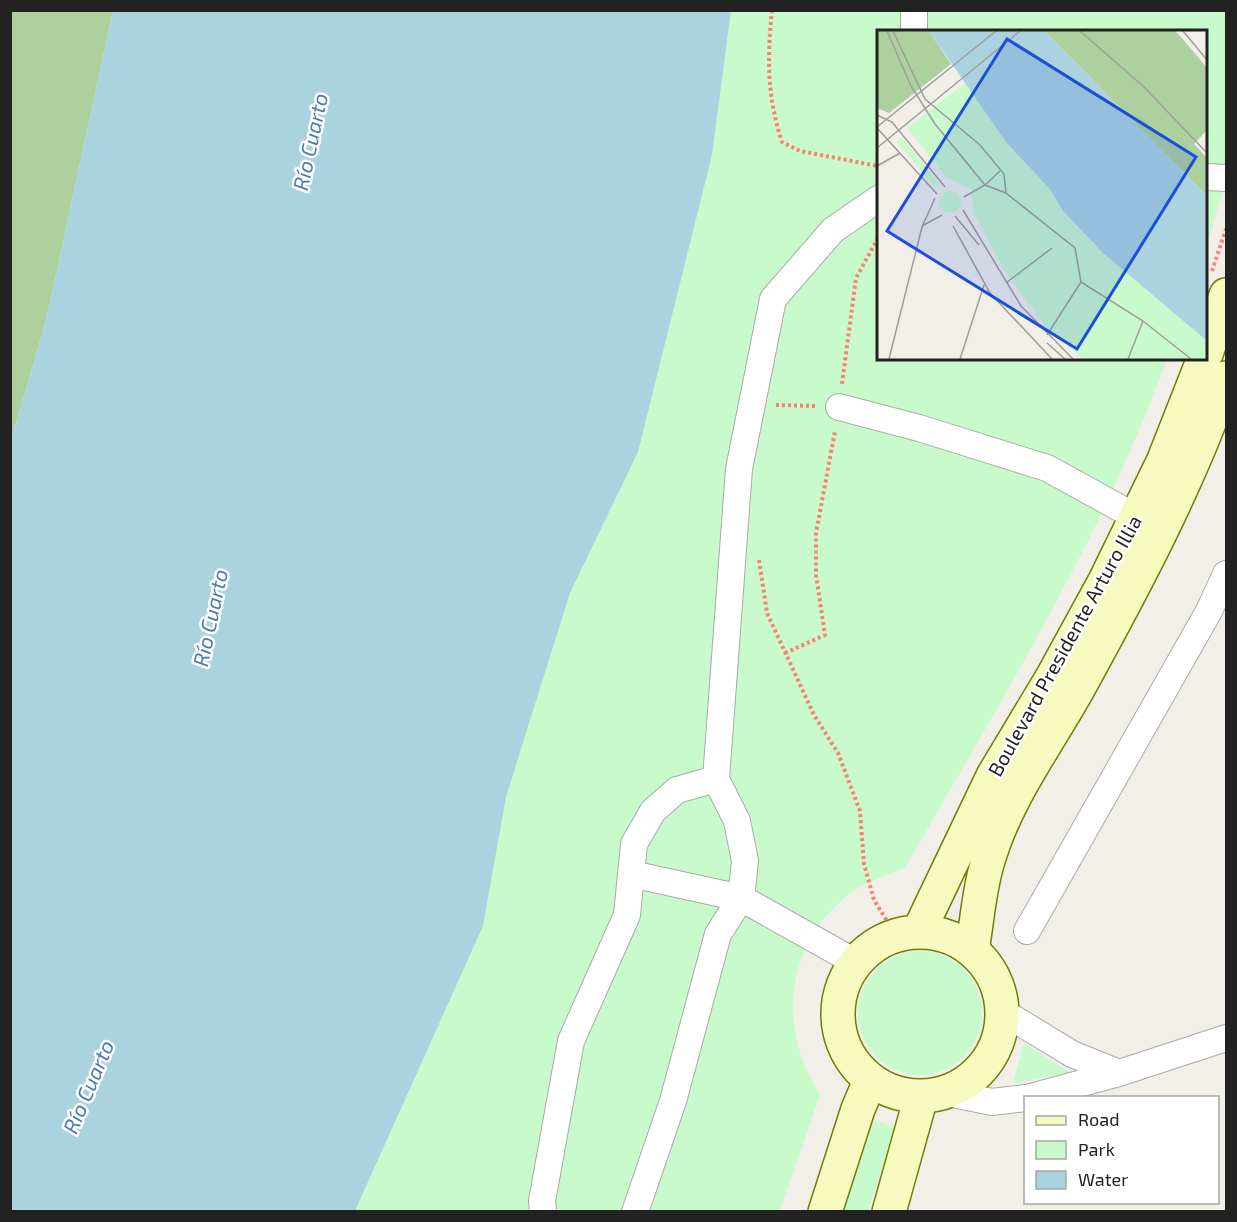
<svg xmlns="http://www.w3.org/2000/svg" width="1237" height="1222" viewBox="0 0 1237 1222" font-family="'Exo 2',sans-serif">
<rect width="100%" height="100%" fill="#f2efe9"/>
<path fill="#add19e" d="M11 11H113L46 321 11 441Z"/>
<path fill="#c8facc" d="M731 11H1226V179L1206 249V32H878V358L1167 359C1102 539 1000 702 905 868 890 874 872 880 858 888 804 923 781 988 799 1049 803 1065 813 1081 820 1095L780 1211 355 1212 483 926 506 797 570 593 638 452 712 155Z
M858 1013a62 62 0 1 1 124 0a62 62 0 1 1-124 0Z
M1024 1043 1071 1073 1013 1083Z
M870 1119 896 1127 868 1211 836 1212Z"/>
<path fill="#aad3df" d="M113 11H731L712 155 638 452 570 593 506 797 483 926 355 1211H11V441L46 321Z"/>
<g fill="none" stroke-linecap="round" stroke-linejoin="round">
<g stroke="#a9a9a9" stroke-width="28">
<path id="minor" d="M914 10V32
M1206 177 1226 178
M839 407 919 428 1047 468 1136 517
M631 874 741 898 855 962
M1027 931 1209 611 1226 574
M1003 1012 1072 1054 1119 1073
M948 1093 992 1102 1026 1098
M1027 1098 1119 1073 1226 1038
M543 1212 542 1201 571 1041 627 915 634 844 653 811 677 790 716 779 739 469 773 299 833 230 878 199
M635 1212 673 1101 718 934 741 898 745 861 737 821 716 779"/>
</g>
<g stroke="#707d05" stroke-width="36">
<path id="secondary" d="M1206 354 1226 295
M919 931 993 776 1053 676 1105 581 1163 462 1204 358
M838 1014a82 82 0 1 1 164 0a82 82 0 1 1-164 0Z
M972 950C977 922 979 891 987 864 1005 799 1047 745 1079 687 1134 587 1188 486 1226 378
M825 1212 858 1109 870 1081
M889 1212 921 1097"/>
</g>
<path stroke="#fa8072" stroke-width="4" stroke-dasharray="3 3" stroke-linecap="butt" d="M772 10C767 58 767 96 782 142L800 151 878 166
M1212 271 1226 229
M842 384 856 278 878 238
M776 405 816 406
M759 560 767 613 814 715 838 753 860 811 864 864 874 900 892 929
M785 653 825 635 816 575V533L835 431"/>
<use href="#minor" stroke="#fff" stroke-width="26"/>
<use href="#secondary" stroke="#f7fabf" stroke-width="33"/>
</g>
<g text-anchor="middle" stroke-width="5" stroke-linejoin="round" paint-order="stroke">
<g font-size="20" fill="#222" stroke="#fff">
<text transform="translate(1065 646) rotate(-61)" y="7">Boulevard Presidente Arturo Illia</text>
</g>
<g font-size="21" font-style="italic" fill="#4a7aab" stroke="#fff">
<text transform="translate(311 142) rotate(-78)" y="7">Río Cuarto</text>
<text transform="translate(211 618) rotate(-78)" y="7">Río Cuarto</text>
<text transform="translate(89 1087) rotate(-67)" y="7">Río Cuarto</text>
</g>
</g>
<g transform="translate(877 30)">
<rect width="330" height="330" fill="#f2efe9"/>
<path d="M0 1H52L74 34 12 83 0 78ZM167 1H298L304 7 330 38V100L317 114 330 128V166Z" fill="#add19e"/>
<path d="M89 52 129 112 172 158 188 182 226 223 330 311V329H206L168 296 126 238 97 183 94 159 70 148 30 98ZM25 107 62 154 58 157 20 112ZM62 172a11 11 0 1 1 22 0a11 11 0 1 1-22 0Z" fill="#c8facc"/>
<path d="M52 1H167L330 166V311L226 223 187 182 172 158 129 112Z" fill="#aad3df"/>
<path fill="none" stroke="#9f9d99" stroke-width="1.5" d="M10 1 34 56 58 94 108 155 129 163M16 1 48 69 103 115 127 144 129 163 198 218 204 252 170 305M203 1 267 57 330 123M306 1 330 30M0 85 15 92 68 157M0 97 119 1M0 98 60 164M0 118 143 1M0 136 23 123M87 167 108 155 123 141M86 180 144 276 196 329M78 186 102 215M45 196 65 185M76 196 113 263 175 329M204 252 266 291 314 329M129 253 175 218M170 313 188 329M12 329 45 197 58 168M83 329 107 255M251 329 266 291"/>
<path fill="#1d4ed8" fill-opacity="0.15" stroke="#1d4ed8" stroke-width="3" d="M130 9 319 127 200 319 10 201Z"/>
<rect width="330" height="330" fill="none" stroke="#222" stroke-width="3"/>
</g>
<rect width="1237" height="1222" fill="none" stroke="#222222" stroke-width="24"/>
<rect x="1024" y="1096" width="195" height="108" fill="#ffffff" stroke="#a7a7a7" stroke-width="1.5"/>
<rect x="1036" y="1116" width="30" height="9" fill="#f7fabf" stroke="#a7a7a7" stroke-width="1.5"/>
<text x="1078" y="1126" font-size="18" fill="#222222">Road</text>
<rect x="1036" y="1141" width="30" height="18" fill="#c8facc" stroke="#a7a7a7" stroke-width="1.5"/>
<text x="1078" y="1156" font-size="18" fill="#222222">Park</text>
<rect x="1036" y="1171" width="30" height="18" fill="#aad3df" stroke="#a7a7a7" stroke-width="1.5"/>
<text x="1078" y="1186" font-size="18" fill="#222222">Water</text>
</svg>
